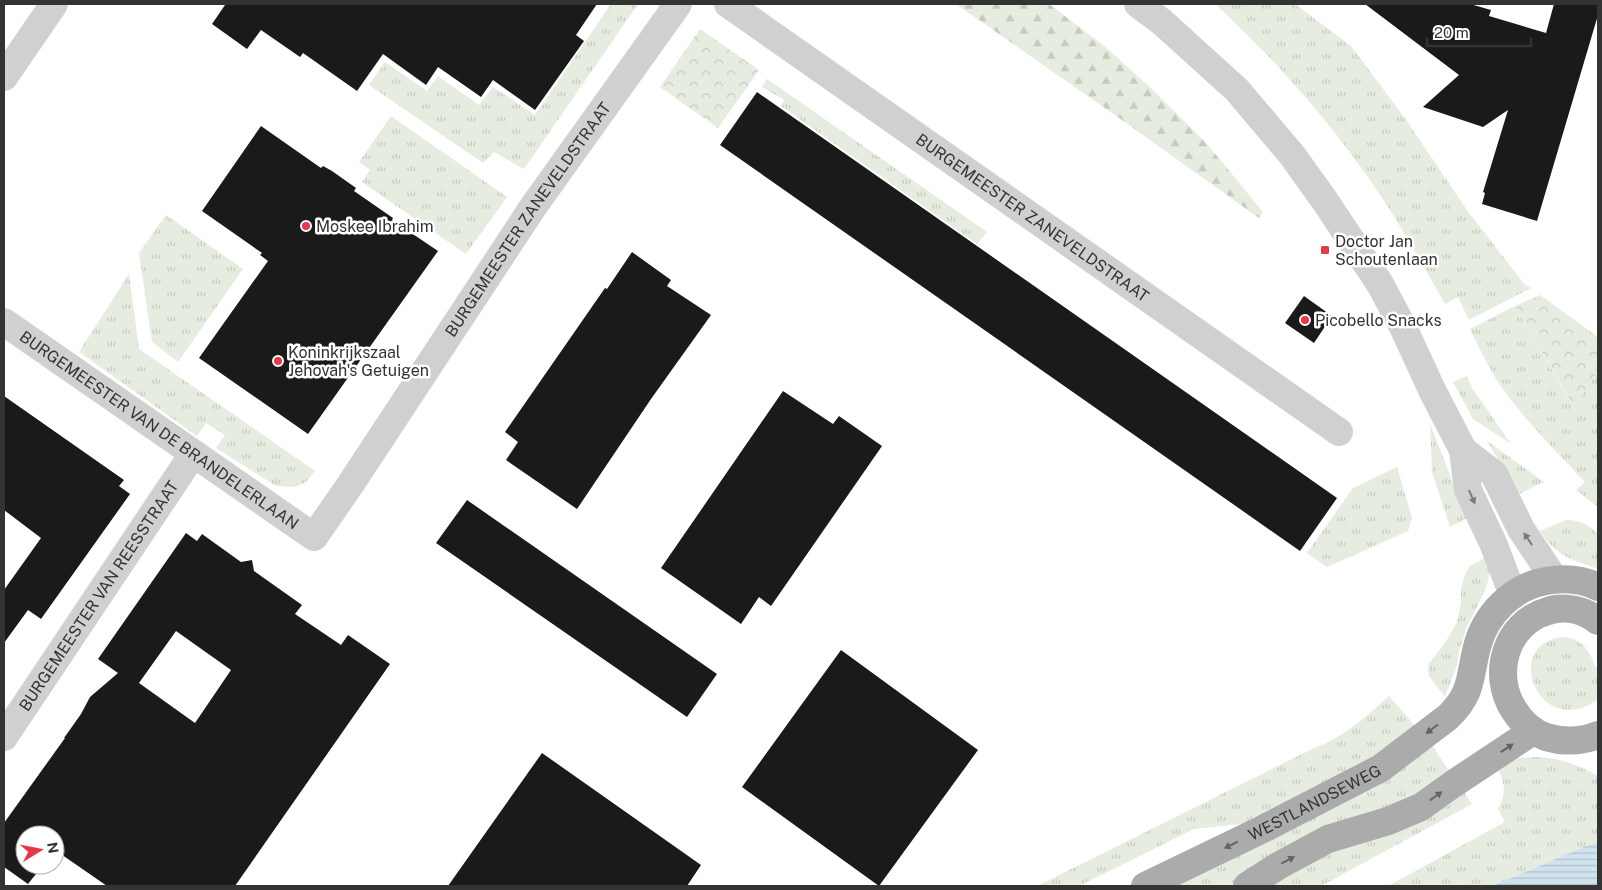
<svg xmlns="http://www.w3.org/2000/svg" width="1602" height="890" viewBox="0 0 1602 890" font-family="'Public Sans',sans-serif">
<defs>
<pattern id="grass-tufts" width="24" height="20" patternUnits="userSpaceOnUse" patternTransform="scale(1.25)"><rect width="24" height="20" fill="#e6ecdf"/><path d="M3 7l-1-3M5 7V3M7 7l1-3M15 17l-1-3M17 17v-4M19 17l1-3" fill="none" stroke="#c6cbc0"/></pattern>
<pattern id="forest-firs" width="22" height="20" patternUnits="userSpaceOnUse" patternTransform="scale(1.25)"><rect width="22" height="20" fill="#e6ecdf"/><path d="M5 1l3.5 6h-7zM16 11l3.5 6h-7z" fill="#c6cbc0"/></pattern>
<pattern id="park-crowns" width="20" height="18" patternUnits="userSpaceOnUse" patternTransform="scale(1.25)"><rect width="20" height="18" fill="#e6ecdf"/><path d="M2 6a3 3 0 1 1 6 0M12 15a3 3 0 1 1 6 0" fill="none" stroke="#c6cbc0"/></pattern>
<pattern id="water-rules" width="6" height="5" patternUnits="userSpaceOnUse" patternTransform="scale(1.25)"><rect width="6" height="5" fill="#cfe2ee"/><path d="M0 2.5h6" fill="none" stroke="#b2c2cd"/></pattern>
</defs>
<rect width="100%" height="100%" fill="#fff"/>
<path fill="url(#grass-tufts)" d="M611 4H638L524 169 494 152 483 163 369 85 385 62 427 91 438 76 479 105 493 87 535 115Z
M1215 4H1295L1351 46 1404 117 1469 213 1525 285 1531 288 1469 320 1458 297 1445 304C1421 262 1398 220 1370 180 1325 116 1273 57 1215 4Z
M767 79 987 232 977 244 781 106 784 100 762 87Z
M391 116 507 197 466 254 362 182 370 170 359 162Z
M166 215 243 269 178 362 152 342 139 253Z
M129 274 139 349 315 471 306 482 295 487 276 486 216 448 225 435 206 423 197 436 79 352Z
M1515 306 1573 406 1598 371V507L1576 490 1585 482C1553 448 1520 416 1495 377 1486 362 1478 345 1470 329Z
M1467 376 1472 388 1511 444 1473 419 1453 382Z
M1430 424 1452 480 1469 517 1450 527 1432 472Z
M1487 441 1544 482 1519 494Z
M1397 467 1412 518 1408 531 1327 567 1307 553 1353 488Z
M1566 520C1581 520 1588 525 1598 534V569C1571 559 1557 557 1540 531Z
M1487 557 1490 572 1486 588 1466 629 1459 652 1457 665 1445 697 1429 676 1428 665 1447 640 1457 622 1461 603V588L1466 572 1471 565Z
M1563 637C1581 638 1591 651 1595 667H1598V699C1540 743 1500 643 1563 637Z
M1389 696 1415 726 1372 760 1252 823 1194 829 1079 886H1037L1314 748C1344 737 1366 717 1389 696Z
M1432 745 1451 774 1426 790 1264 863 1230 886H1167Z
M1533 757C1558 757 1577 764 1598 776V841L1492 886H1388L1505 822 1498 809C1507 793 1505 781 1496 766L1519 758Z
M1462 789 1472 804 1321 886H1269L1322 857Z"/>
<path fill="url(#forest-firs)" d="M956 4H1049L1103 45 1151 88 1207 144 1263 212 1259 218 1122 120Z"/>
<path fill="url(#park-crowns)" d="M700 29 759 70 718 128 660 87Z
M1540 295 1598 337V371L1574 407 1515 306Z"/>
<path fill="url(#water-rules)" d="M1598 841 1597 886H1492Z"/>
<path fill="#1a1a1a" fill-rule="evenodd" d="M223 4H597L576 35 584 41 535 110 493 80 481 97 438 67 426 85 383 54 357 91 303 53 300 57 261 30 247 49 212 24 225 5Z
M1365 4H1470L1491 10 1489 16 1546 33 1554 4H1598V15L1537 221 1482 204 1485 193 1483 192 1508 110 1483 127 1423 107 1459 75Z
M757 92 1337 498 1300 551 720 145Z
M261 126 321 168 323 166 332 171 356 188 354 191 393 218 392 220 438 251 308 434 199 358 268 261 260 255 262 253 202 211Z
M632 252 671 280 667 286 711 315 651 399 577 509 506 460 518 442 505 432 605 288 607 289Z
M1304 296 1332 316 1314 343 1285 323Z
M783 391 833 424 839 416 882 446 771 606 759 597 741 624 661 568Z
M4 396 124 480 119 486 130 494 41 619 28 610 4 643V590L41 538 4 510Z
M467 500 717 674 687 717 436 543Z
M186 533 197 541 202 534 241 562 252 560 254 571 302 605 295 614 341 645 348 635 390 664 235 886H107L55 850V835H25V865H43L28 884 4 867V823L65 738H64L81 714 90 697 118 673 98 659ZM176 631 231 670 195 723 139 683Z
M841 650 978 750 879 886 742 787Z
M542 753 701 865 687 886H448Z"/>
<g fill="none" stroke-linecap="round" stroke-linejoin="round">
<g stroke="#d0d0d0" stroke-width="28">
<path id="s1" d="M728 4 1339 432"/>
<path d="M1138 4 1162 22 1237 90 1292 155 1325 201 1380 284 1403 327 1432 390 1463 450 1468 490 1493 543 1513 595"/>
<path d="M4 77 54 4"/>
<path id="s2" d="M4 322 314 537 350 485 533 207 678 4"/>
<path d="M1463 450 1494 474 1521 529 1555 580"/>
<path id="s3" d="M4 737 193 454"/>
</g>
<g stroke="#ababab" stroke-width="28">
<path d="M1598 621C1594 618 1590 615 1585 613 1574 608 1559 607 1548 611 1505 623 1491 675 1514 710 1522 723 1532 732 1546 737 1563 742 1581 742 1598 735"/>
<path id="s4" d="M1145 886 1263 829 1381 768 1448 717C1473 693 1469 678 1477 647 1485 615 1512 587 1546 581 1563 578 1582 579 1598 587"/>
<path d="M1247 886 1278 866 1328 839 1388 821 1421 807 1453 784 1533 731"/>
</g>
</g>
<defs><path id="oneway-solid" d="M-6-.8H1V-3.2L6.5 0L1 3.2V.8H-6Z" transform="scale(1.25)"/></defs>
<g fill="#7a7a7a">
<use href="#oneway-solid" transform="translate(1472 497) rotate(66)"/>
<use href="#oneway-solid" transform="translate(1528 539) rotate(-124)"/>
</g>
<g fill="#636363">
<use href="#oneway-solid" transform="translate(1432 729) rotate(143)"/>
<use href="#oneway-solid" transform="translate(1507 748) rotate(-33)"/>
<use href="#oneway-solid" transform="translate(1436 796) rotate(-36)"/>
<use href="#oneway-solid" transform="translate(1231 845) rotate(154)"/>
<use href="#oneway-solid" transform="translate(1288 860) rotate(-28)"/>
</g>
<g fill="#e63946" stroke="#fff" stroke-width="2">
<circle cx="306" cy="226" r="5"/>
<rect x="1320" y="245" width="10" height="10" rx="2.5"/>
<circle cx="1305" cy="320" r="5"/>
<circle cx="278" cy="361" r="5"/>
</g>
<g text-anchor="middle" stroke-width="5" stroke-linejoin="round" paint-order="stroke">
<g font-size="16" fill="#333" stroke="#fff">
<text dy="6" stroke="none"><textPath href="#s1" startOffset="372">BURGEMEESTER ZANEVELDSTRAAT</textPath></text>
<text dy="6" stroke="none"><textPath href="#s2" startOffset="760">BURGEMEESTER ZANEVELDSTRAAT</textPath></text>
<text dy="6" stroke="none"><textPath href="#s2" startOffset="189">BURGEMEESTER VAN DE BRANDELERLAAN</textPath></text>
<text dy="6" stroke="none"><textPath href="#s3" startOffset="170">BURGEMEESTER VAN REESSTRAAT</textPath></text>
<text dy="6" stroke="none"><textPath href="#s4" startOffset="189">WESTLANDSEWEG</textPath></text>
</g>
<g font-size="16" fill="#333" stroke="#fff" text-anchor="start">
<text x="316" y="232">Moskee Ibrahim</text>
<text x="1335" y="247">Doctor Jan<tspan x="1335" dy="18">Schoutenlaan</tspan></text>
<text x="1315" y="326">Picobello Snacks</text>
<text x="288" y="358">Koninkrijkszaal<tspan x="288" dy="18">Jehovah's Getuigen</tspan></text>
</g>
</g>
<rect width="1602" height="890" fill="none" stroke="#333333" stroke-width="10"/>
<g transform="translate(40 850) rotate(80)"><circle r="24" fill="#ffffff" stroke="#adadad"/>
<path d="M0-4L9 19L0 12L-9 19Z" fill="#e63946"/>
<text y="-8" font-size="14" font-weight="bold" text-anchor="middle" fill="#333333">N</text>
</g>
<path d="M1427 38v8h104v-8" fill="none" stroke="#333333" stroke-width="2.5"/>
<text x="1434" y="38" font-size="15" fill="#333333" stroke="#ffffff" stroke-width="4" paint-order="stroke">20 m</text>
</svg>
